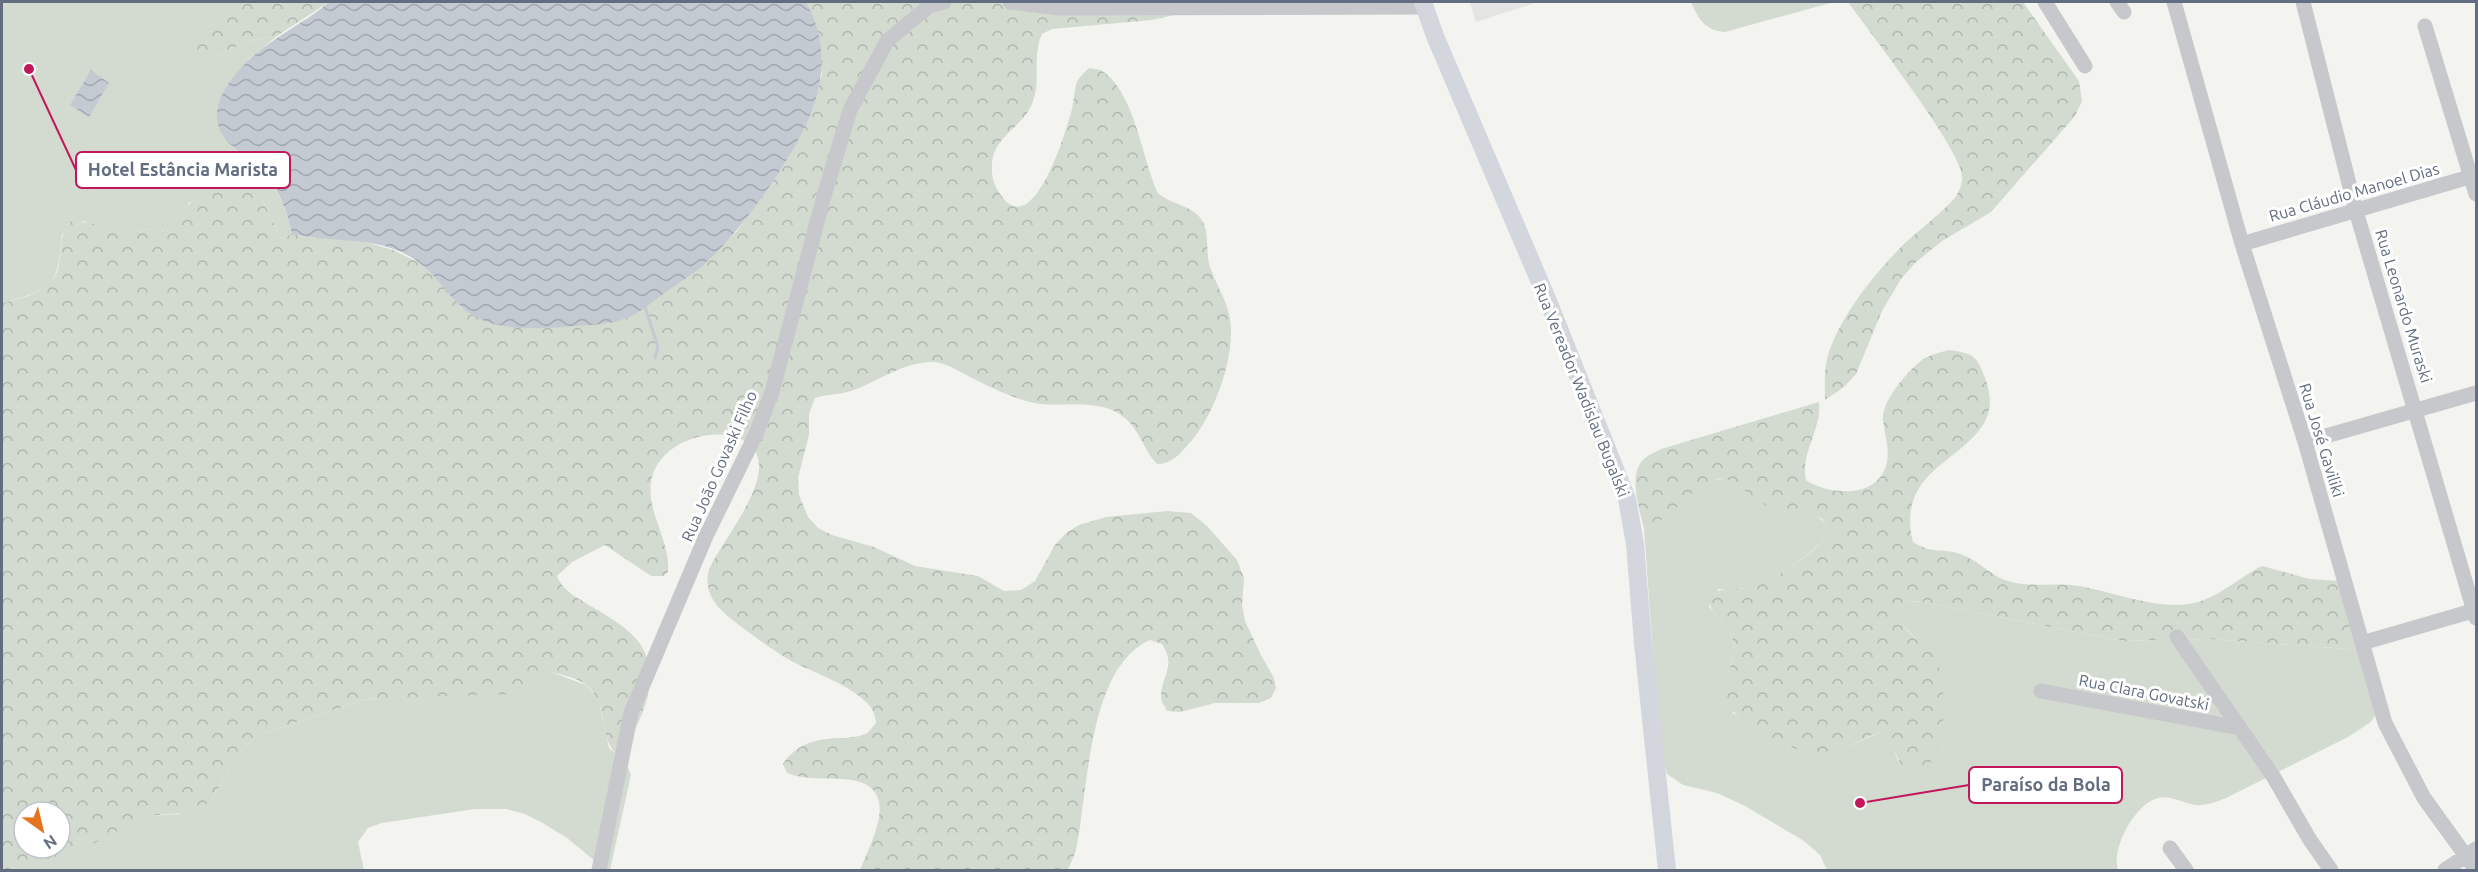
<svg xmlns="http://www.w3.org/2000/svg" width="2478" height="872" viewBox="0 0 2478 872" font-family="Ubuntu,sans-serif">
<defs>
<pattern id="forest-crowns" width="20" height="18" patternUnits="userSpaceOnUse" patternTransform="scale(1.5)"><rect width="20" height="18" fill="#d3dbd0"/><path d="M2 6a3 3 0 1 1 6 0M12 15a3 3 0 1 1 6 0" fill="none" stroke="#afb6ae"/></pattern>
<pattern id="water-waves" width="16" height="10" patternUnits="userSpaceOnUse" patternTransform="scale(1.5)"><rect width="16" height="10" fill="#c3cad1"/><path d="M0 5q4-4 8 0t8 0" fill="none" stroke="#a2a8af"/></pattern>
</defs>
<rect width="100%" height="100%" fill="#f3f4ef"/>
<path fill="#e4e4e3" d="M1470 2H1538L1476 22Z"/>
<path fill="#d3dbd0" d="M2 2H249L205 28 211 59 248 41 277 36 249 59 228 141C263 172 282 186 292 234L281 239 262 199 190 202 181 215 154 228 127 234 111 231 83 221 62 234C57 289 54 288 2 303Z
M1691 2H1834L1725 32C1706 31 1698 19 1691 2Z
M1728 479C1746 488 1759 502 1780 510 1796 516 1815 511 1828 525V536C1814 551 1770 585 1751 588 1740 589 1728 589 1718 589L1709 606 1728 630 1734 641V654L1725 684 1733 713 1791 747 1839 751 1878 733C1892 739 1894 747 1898 762L1928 651 1897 619 1896 606 1907 601 1924 602 2122 641 2209 639 2363 650 2379 709 2371 722 2348 737 2226 798C2216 802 2206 806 2195 805 2182 803 2171 795 2158 798 2135 804 2111 848 2118 870H1827L1820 855 1804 841 1745 806 1717 793 1683 785 1667 774 1660 750 1644 529C1671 519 1691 487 1713 480 1717 479 1723 479 1728 479Z
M543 669 586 685 598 698 609 748 627 764 631 775 610 870H606L567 838 541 822 525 814 506 809H475L382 823 368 828 358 842 364 870H17L147 816 179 814 211 801 235 759 252 740 266 733 360 701Z"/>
<path fill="url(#forest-crowns)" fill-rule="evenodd" d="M249 2H329L277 36 248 41 211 59 199 57C182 30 232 13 249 2Z
M806 2H1300L1196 10 1152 20 1052 29 1042 34C1032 55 1041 79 1033 101 1025 127 993 135 992 165 991 178 995 188 1003 198 1035 238 1067 128 1072 109 1074 101 1074 90 1077 82 1079 77 1085 72 1089 68 1093 69 1099 69 1102 71 1135 92 1142 159 1158 193 1171 205 1194 205 1203 222 1209 234 1206 250 1209 263 1214 282 1227 299 1230 319 1236 355 1215 412 1193 439 1182 451 1174 464 1157 464 1144 451 1140 431 1126 419 1099 395 1061 410 1029 402 1011 397 991 388 974 379 961 373 947 362 932 362 903 362 877 382 851 391 839 395 827 394 815 398L809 414V435L798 478 799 495 808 517 818 528 832 535 874 547 915 566 978 576 1004 591 1021 590 1035 581 1055 545 1066 533 1079 525 1106 517 1167 511 1191 513 1207 526 1237 560 1244 578 1242 605 1245 621 1261 655 1274 678 1276 688 1271 698 1259 703H1215L1180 712 1167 711C1165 707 1161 701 1161 697 1161 675 1177 668 1162 644L1150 640C1089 666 1088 788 1077 845 1076 853 1071 862 1068 870H860C874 836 904 782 842 779 823 778 805 780 787 773L783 764C797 742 820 738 844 738 851 737 861 737 867 733 870 731 873 726 876 723 875 714 873 709 867 703 848 684 817 674 793 662 775 652 759 640 743 628 722 612 702 598 709 569 723 540 759 498 759 466 759 419 666 426 652 477 644 510 671 540 668 572L663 576H651L605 545 572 562 557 576C563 592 580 599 594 608 611 618 630 629 641 645 663 681 640 725 618 756 597 737 610 703 586 685 576 677 562 675 550 672L549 676 517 694 375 698 360 701 266 733 252 740 235 759 211 801 194 812 147 816 83 849 48 859 31 870H2V303C24 297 55 292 59 264 61 249 61 236 67 222 101 218 115 241 153 228 192 215 202 173 250 180L262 199 281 239 292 234 306 237 358 240 393 250 422 264 438 280 494 324 536 328 621 320 647 305 699 268 737 231 787 160 807 119 822 74ZM24 812H60V848H24Z
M1848 2H2023L2079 81 2082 101 2075 116 1991 212 1942 241 1915 263 1901 279 1882 311 1856 374 1844 387 1825 400C1825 387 1824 372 1827 359 1837 319 1878 269 1907 241 1923 227 1940 214 1955 198 1959 191 1963 184 1962 176 1962 151 1868 30 1848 2Z
M1949 350C1972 353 1977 355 1985 378 2008 436 1944 450 1919 488 1909 504 1908 524 1913 542 1934 555 1940 547 1960 554 1979 560 1992 578 2012 582 2031 587 2052 583 2072 585 2110 590 2150 609 2189 604 2216 600 2238 578 2262 566L2310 579 2340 581 2363 650 2209 639 2122 641 1924 602 1907 601 1896 606C1899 636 1929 640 1938 665 1946 684 1946 746 1932 761 1926 769 1916 769 1907 770 1891 756 1899 742 1878 733 1859 739 1843 753 1823 755 1802 757 1733 722 1726 701 1719 681 1737 663 1734 643 1730 625 1709 615 1708 596 1722 585 1736 591 1753 587 1773 582 1814 552 1828 536V525L1822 519C1805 514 1785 514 1768 506 1741 495 1732 463 1699 488 1680 502 1667 521 1644 529 1640 510 1627 474 1644 459 1648 455 1656 452 1661 449L1819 402C1822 430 1800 453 1806 480 1827 494 1871 499 1884 471 1893 452 1883 434 1883 416 1884 398 1912 365 1927 357 1933 354 1942 352 1949 350Z"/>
<path fill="url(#water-waves)" d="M329 2H806C838 60 816 114 783 166 759 203 733 239 700 268 689 277 675 285 663 294 651 303 636 316 621 320 603 326 580 325 562 327 537 329 501 330 478 318 455 307 442 281 422 265 385 234 336 244 292 234 287 211 280 191 264 173 254 161 240 153 229 143 202 116 226 82 248 61 272 37 304 24 329 2Z
M91 70 109 83 89 117 70 105Z"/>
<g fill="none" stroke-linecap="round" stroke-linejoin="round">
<path stroke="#c3cad1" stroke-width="3" d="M644 304 658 347 655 358"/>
<path stroke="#c6c8cc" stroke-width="15" d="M1010 2 1059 8 1425 7
M2045 2 2085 66
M2117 2 2124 12
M2174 2 2242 244 2305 442 2385 723 2424 798 2476 870
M2303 2 2356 211 2476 618
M2425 26 2476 194
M2242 244 2476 175
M2305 442 2476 393
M2177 637 2273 776 2310 840 2331 870
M2362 643 2476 610
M2041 691 2240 728
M2170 848 2186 870
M599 870 631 713 706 536 756 434 772 392 824 196 850 110 887 41 929 6 944 2
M2445 870 2476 849"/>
<path stroke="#d3d6dc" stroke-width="18" d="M1423 2 1435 36 1548 301 1627 499 1635 544 1643 643 1667 870"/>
</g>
<g text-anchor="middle" stroke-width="6" stroke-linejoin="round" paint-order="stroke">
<g font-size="16" fill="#626d81" stroke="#fff">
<text transform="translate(2354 192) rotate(-16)" y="6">Rua Cláudio Manoel Dias</text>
<text transform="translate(2404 306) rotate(73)" y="6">Rua Leonardo Muraski</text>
<text transform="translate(1582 390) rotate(68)" y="6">Rua Vereador Wadislau Bugalski</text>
<text transform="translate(2322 440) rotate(73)" y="6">Rua José Gaviliki</text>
<text transform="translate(719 466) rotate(-66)" y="6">Rua João Govaski Filho</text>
<text transform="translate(2144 692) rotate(11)" y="6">Rua Clara Govatski</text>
</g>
</g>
<path fill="none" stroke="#c2185b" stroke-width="2" d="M29 69L76 170M1860 803L1969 785"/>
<g fill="#c2185b" stroke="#fff" stroke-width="2">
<circle cx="29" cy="69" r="6"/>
<circle cx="1860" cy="803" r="6"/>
</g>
<g fill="#fff" stroke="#c2185b" stroke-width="2">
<rect x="76" y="152" width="214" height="36" rx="6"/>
<rect x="1969" y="767" width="153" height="36" rx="6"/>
</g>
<g font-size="18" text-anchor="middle" font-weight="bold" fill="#626d81">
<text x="183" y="176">Hotel Estância Marista</text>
<text x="2046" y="791">Paraíso da Bola</text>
</g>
<rect width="2478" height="872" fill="none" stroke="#626d81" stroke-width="6"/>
<g transform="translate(42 830) rotate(146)"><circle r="28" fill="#ffffff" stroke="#c0c5cd" stroke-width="1.5"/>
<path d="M0-4.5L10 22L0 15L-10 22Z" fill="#e6731d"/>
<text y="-9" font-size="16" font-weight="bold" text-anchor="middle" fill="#626d81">N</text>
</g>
</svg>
